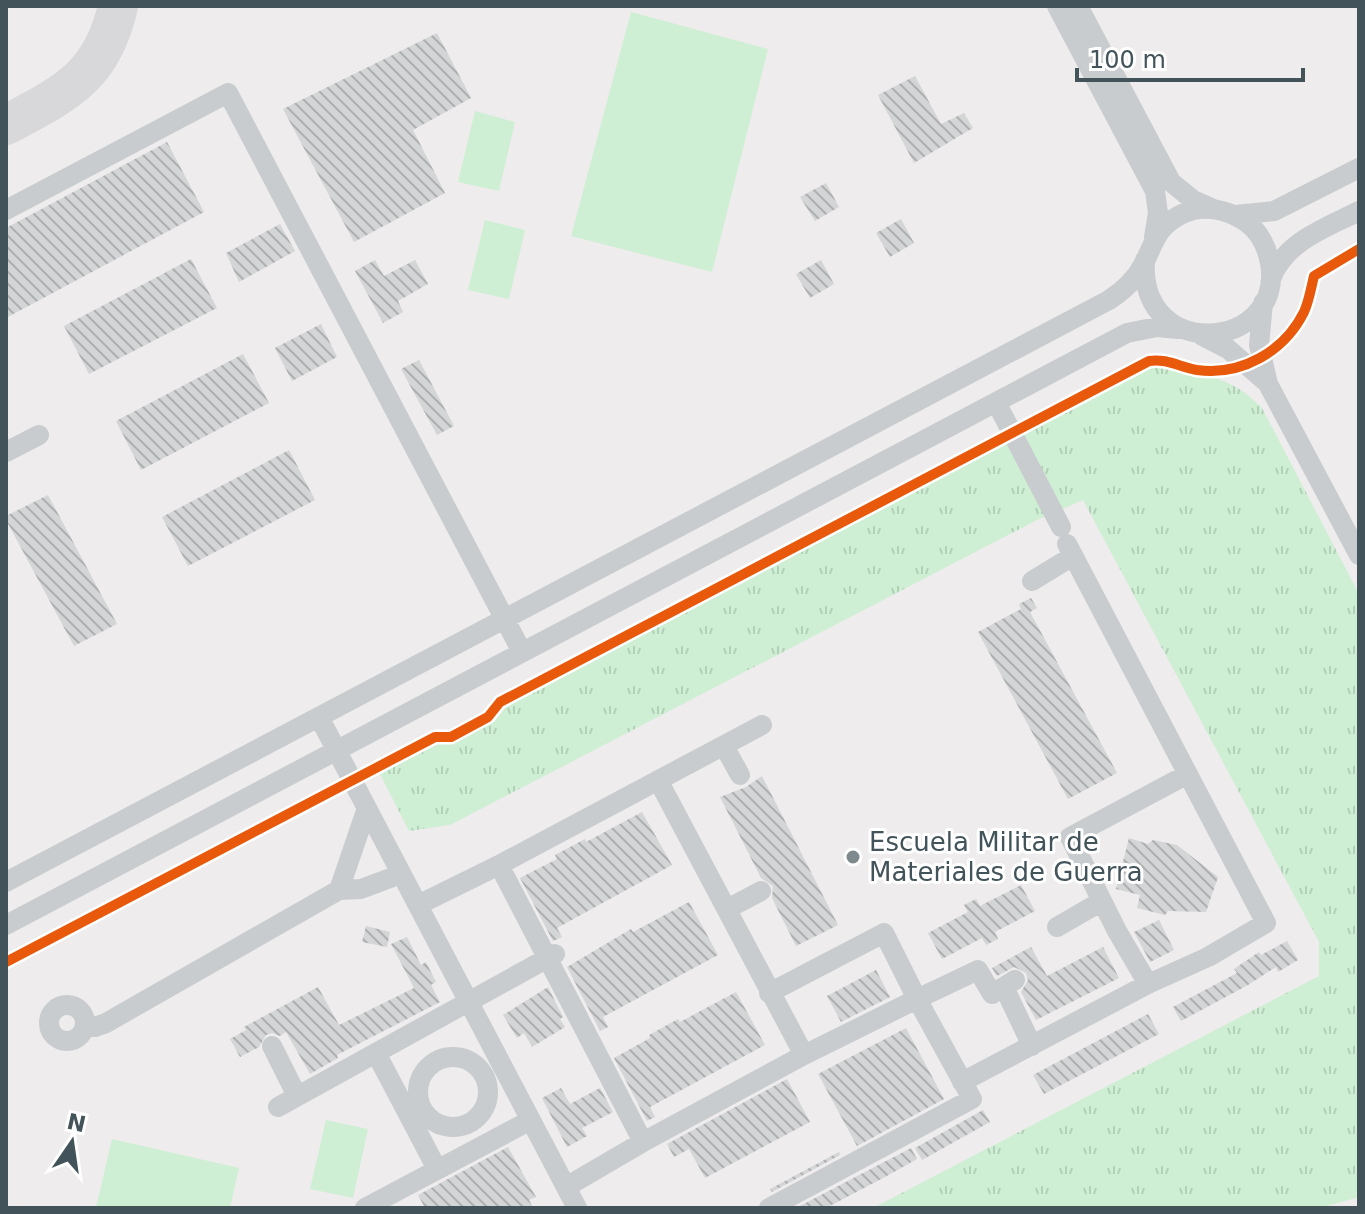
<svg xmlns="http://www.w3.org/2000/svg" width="1365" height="1214" viewBox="0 0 1365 1214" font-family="'DejaVu Sans',sans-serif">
<defs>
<pattern id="grass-tufts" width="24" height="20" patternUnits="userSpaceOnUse" patternTransform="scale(2)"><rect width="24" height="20" fill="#ceefd4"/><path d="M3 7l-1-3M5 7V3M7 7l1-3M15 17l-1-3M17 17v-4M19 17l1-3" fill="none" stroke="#b2cfb8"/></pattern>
<pattern id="building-back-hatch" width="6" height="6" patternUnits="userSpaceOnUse" patternTransform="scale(2)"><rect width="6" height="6" fill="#d4d5d7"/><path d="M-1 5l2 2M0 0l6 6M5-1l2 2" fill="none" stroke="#aeafb1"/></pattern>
</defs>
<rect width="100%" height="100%" fill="#eeecec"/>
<path fill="url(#grass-tufts)" d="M1157 366C1198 371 1233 377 1262 408L1359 594V1197L1321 1208H873L1319 976V942L1083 500 1037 520 450 825 409 831 379 772 1145 370Z"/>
<path fill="#ceefd4" d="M631 12 768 49 712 272 571 236Z
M475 111 515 122 499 191 458 182Z
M485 220 525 230 509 299 468 290Z
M326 1120 368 1129 353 1198 310 1189Z
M112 1139 239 1168 230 1208H96Z"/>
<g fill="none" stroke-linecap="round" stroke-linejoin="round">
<path stroke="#d8d8da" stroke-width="40" d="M6 125C66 93 102 77 118 6"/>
</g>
<path fill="url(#building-back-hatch)" d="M437 33 471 98 413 130 445 193 354 242 283 109Z
M915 76 941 124 964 113 973 128 914 163 878 95Z
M167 142 204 212 6 318V228Z
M826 183 839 207 815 221 800 197Z
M901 219 914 243 890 257 876 233Z
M280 224 295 251 239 282 226 253Z
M191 259 217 308 89 374 64 326Z
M375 260 384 276 415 260 428 284 398 301 403 312 383 323 355 271Z
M821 260 834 284 810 298 796 274Z
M321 324 337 357 292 381 275 348Z
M243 354 269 403 141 470 116 421Z
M419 360 454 426 437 435 401 369Z
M289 450 315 500 188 566 162 517Z
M48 495 117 624 74 646 6 520V516Z
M1031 598 1037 608 1030 612 1117 773 1068 799 978 632 1021 609 1019 604Z
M762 776 838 925 796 946 772 898 773 886 761 878 720 797 746 787Z
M642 812 672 865 557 928 562 937 553 941 520 878 557 859 555 855 585 839 586 842Z
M1129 838 1148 844 1153 840 1177 845 1218 877 1206 912 1168 911 1165 915 1137 908 1140 895 1116 889Z
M1021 885 1035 911 995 932 998 939 986 945 982 938 942 959 928 933 968 912 964 905 976 899 980 906Z
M689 902 718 955 603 1017 608 1027 600 1031 567 967 631 929 633 932Z
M1159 920 1174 950 1150 962 1134 932Z
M366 926 390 932 387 947 362 942Z
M407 937 421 965 426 962 436 982 431 985 440 1002 337 1055 338 1058 310 1074 286 1032 280 1036 272 1033 266 1035 259 1047 240 1057 230 1039 246 1030 244 1027 318 987 339 1025 414 988 391 944Z
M1287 941 1298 960 1278 972 1276 967 1248 985 1181 1021 1173 1007 1237 973 1234 969 1259 952 1261 955Z
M1031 947 1047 976 1103 947 1119 978 1036 1020 1021 992 1028 980 1026 973 1014 967 997 976 992 968Z
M876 970 890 997 841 1022 827 996Z
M548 987 563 1017 560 1019 565 1027 532 1047 524 1033 517 1038 503 1015Z
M736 992 765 1045 650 1107 655 1117 647 1121 614 1058 650 1038 649 1035 678 1019 680 1022Z
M1148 1014 1159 1034 1044 1094 1033 1075Z
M906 1028 944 1099 857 1146 818 1074Z
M787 1079 810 1122 705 1178 689 1149 674 1157 667 1144Z
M561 1088 570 1104 600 1088 613 1112 582 1128 587 1136 567 1147 542 1098Z
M983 1110 990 1122 922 1160 915 1148Z
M508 1147 536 1197 529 1200 533 1208H425L418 1195Z
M911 1148 917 1159 885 1177 826 1208H796Z
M839 1152 840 1155 772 1192 770 1189Z"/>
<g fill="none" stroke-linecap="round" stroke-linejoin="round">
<path stroke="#c8ccce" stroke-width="20" d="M1057 6 1155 191 1158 213 1154 237
M1078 6 1171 182 1193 200 1211 208
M6 210 228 93 522 652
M1236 215 1274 211 1359 168
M1271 279C1285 241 1326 228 1359 211
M1263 303 1259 345 1268 384 1359 555
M1201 335 1228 349 1265 381
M996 402 1061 527
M6 452 39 435
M1032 581 1073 556
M319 717 577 1208
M724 746 740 775
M658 780 804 1055
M499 865 643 1142 804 1055 917 999 884 933 769 993
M6 882 1109 300C1123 291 1135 280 1143 265 1155 242 1156 227 1182 214 1203 204 1227 209 1246 222 1259 231 1267 247 1270 263 1285 351 1138 364 1145 260
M339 890 367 808
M418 905 499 865 762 725
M727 909 761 891
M6 925 1127 333 1157 327 1178 329
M1057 927 1102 901
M1148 984 1117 931 1070 837 1188 774
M1004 987 1032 1046
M49 1023a18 18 0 1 1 36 0a18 18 0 1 1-36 0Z
M85 1026 95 1027 106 1023 339 890 361 889 401 874
M272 1046 297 1096
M376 1053 437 1169
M418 1092a35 35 0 1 1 70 0a35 35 0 1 1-70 0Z
M962 1082 1148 984 1208 957 1266 923 1067 544
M278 1107 555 954
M566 1187 643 1142
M365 1208 531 1120
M769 1208 972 1099 917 999 978 970 992 994 1015 980"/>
<g stroke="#fff" stroke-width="15">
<path id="cycleway" d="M6 962 435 737H451L488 717 500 702 1149 361C1166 358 1180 367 1197 370 1241 376 1284 352 1304 312 1309 301 1311 288 1314 276L1359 249"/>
</g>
<use href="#cycleway" stroke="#e8590c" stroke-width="10"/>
</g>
<circle fill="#7e898d" stroke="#fff" stroke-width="3" cx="853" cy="857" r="8"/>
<g text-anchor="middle" stroke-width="6" stroke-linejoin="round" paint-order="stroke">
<g font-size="26" fill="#42535a" stroke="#fff" text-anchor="start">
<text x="869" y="851">Escuela Militar de<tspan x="869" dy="30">Materiales de Guerra</tspan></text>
</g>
</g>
<rect width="1365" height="1214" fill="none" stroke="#42535a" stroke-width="16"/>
<g transform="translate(72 1142) rotate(13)" stroke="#ffffff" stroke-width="6" paint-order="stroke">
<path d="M0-6L14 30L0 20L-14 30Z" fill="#42535a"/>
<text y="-12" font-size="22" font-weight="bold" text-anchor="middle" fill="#42535a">N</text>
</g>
<path d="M1077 68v12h226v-12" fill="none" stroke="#42535a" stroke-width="4"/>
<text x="1089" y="68" font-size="24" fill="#42535a" stroke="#ffffff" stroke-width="6" paint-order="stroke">100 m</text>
</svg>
